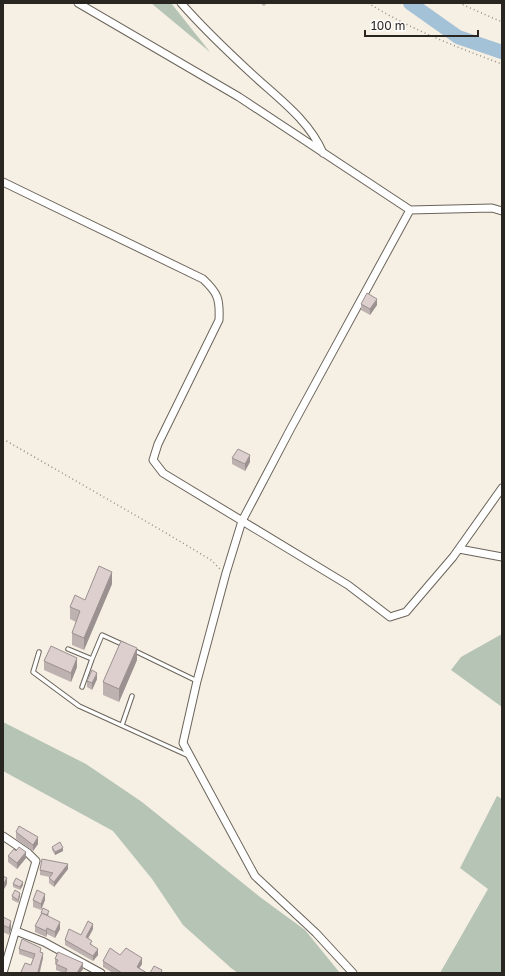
<svg xmlns="http://www.w3.org/2000/svg" width="505" height="976" viewBox="0 0 505 976" font-family="'Golos Text',sans-serif">
<rect width="100%" height="100%" fill="#f6efe4"/>
<path fill="#b5c4b5" d="M151 3H171L210 52Z
M502 634V707L451 670 461 657Z
M3 722 86 764 142 802 260 897 305 930 340 973H238L231 968 183 925 152 879 113 831 3 771Z
M497 796 502 799V973H440L488 889 460 868Z"/>
<g fill="none" stroke-linecap="round" stroke-linejoin="round">
<path stroke="#a4c2d7" stroke-width="14" d="M410 3 458 37 502 52"/>
<g stroke="#6a645a" stroke-width="5.5">
<path id="service" d="M68 649 92 659 102 635 124 645
M133 650 197 681
M39 652 33 672 79 706 189 756
M82 687 92 659
M122 725 132 696"/>
</g>
<g stroke="#6a645a" stroke-width="9">
<path id="minor" d="M78 3 239 97 410 210
M181 3C203 28 227 51 252 74 278 98 309 120 323 153
M3 182 203 279C218 293 220 299 219 320L158 444 153 460 163 473 348 585 390 617 406 612 453 557 502 488
M459 549 502 557
M3 836 28 853 36 861 3 973
M16 931 44 942 101 973
M353 973 316 933 255 876 183 743 197 681 226 573 242 521 291 428 410 210 492 208 502 211"/>
</g>
<path stroke="#948f87" stroke-width="1.5" stroke-dasharray="1 3" stroke-linecap="butt" d="M368 3C410 29 456 47 502 64
M459 3 502 22
M3 439 166 533 211 560 220 569"/>
<use href="#service" stroke="#fff" stroke-width="3.5"/>
<use href="#minor" stroke="#fff" stroke-width="7"/>
</g>
<path fill="#beb2b1" d="M260 3H267L264 6Z
M361 304 377 305 370 315 361 310Z
M232 458 250 462 245 471 232 464Z
M112 584 84 650 72 645V633L76 622 70 619V607L85 600Z
M137 660 119 702 103 695V682Z
M44 661 77 667 71 682 44 670Z
M97 679 92 690 87 687V681Z
M16 832 38 844 33 851 16 839Z
M52 847 63 851 55 855 52 850Z
M8 856 26 858 17 869 8 862Z
M68 869 54 887 49 883V878L50 877 40 875V870Z
M13 884 23 885 20 890 13 887Z
M12 896H20L18 903 12 900Z
M33 900H45L41 910 33 907Z
M41 913 49 914 48 916 60 929 55 938 47 934 46 937 35 932V926L41 914Z
M3 917 11 929 9 935 3 932Z
M93 929 88 938 98 955 93 961 65 945V940L81 935Z
M19 949 41 952 43 958 40 972 41 973H21V972L31 965 33 959 19 954Z
M120 955 142 964 139 968 147 973H113L103 967V961Z
M55 959 83 969 80 973H64L56 970V965L55 964Z"/>
<path fill="#9b9190" d="M377 299V305L370 315V309Z
M250 455V462L245 471V464Z
M112 572V584L84 650V638Z
M137 648V660L119 702V689Z
M77 658V667L71 682V673Z
M97 673V679L92 690V683Z
M38 837V844L33 851V845Z
M63 848V851L55 855V852Z
M26 852V858L17 869V863Z
M68 864V869L54 887V882Z
M7 878V884L3 891V885Z
M23 882V885L20 890V887Z
M20 893V896L18 903V900Z
M45 894V900L41 910V904Z
M11 921V929L9 935V928Z
M60 922V929L55 938V932Z
M93 924V929L86 942V937Z
M47 928V934L46 937V931Z
M98 949V955L93 961V956Z
M43 953V958L39 973 38 972Z
M142 958V964L137 972V967Z
M83 963V969L80 973H77Z"/>
<path fill="#ddcfce" stroke="#9b9190" d="M367 293 377 299 370 309 361 304Z
M238 449 250 455 245 464 232 458Z
M99 566 112 572 84 638 72 633 80 611 70 607 75 595 85 600Z
M121 641 137 648 119 689 103 682Z
M51 646 77 658 71 673 44 661Z
M92 670 97 673 92 683 87 681Z
M19 826 38 837 33 845 16 832Z
M60 842 63 848 55 852 52 847Z
M19 847 26 852 17 863 8 856 14 849 16 851Z
M42 859 68 864 54 882 49 878 53 873 40 870Z
M3 876 7 878 3 885Z
M16 878 23 882 20 887 13 884Z
M15 890 20 893 18 900 12 896Z
M37 890 45 894 41 904 33 900Z
M43 908 49 911 47 915 41 913Z
M42 913 60 922 55 932 47 928 46 931 35 926Z
M3 917 11 921 9 928 3 925Z
M88 921 93 924 86 937 92 941 90 944 98 949 93 956 65 940 69 929 81 935Z
M22 939 41 948 40 952 43 953 38 972 41 973H25L21 972 25 963 31 965 35 954 19 949Z
M110 948 120 955 126 948 142 958 137 967 147 973H122L103 961Z
M58 952 83 963 77 973H65L67 969 56 964 58 960 55 959Z
M154 966 162 970 161 973H150Z"/>
<rect width="505" height="976" fill="none" stroke="#292622" stroke-width="8"/>
<path d="M365 30v6h113v-6" fill="none" stroke="#292622" stroke-width="2"/>
<text x="371" y="30" font-size="12" fill="#292622" stroke="#fefdfb" stroke-width="3" paint-order="stroke">100 m</text>
</svg>
